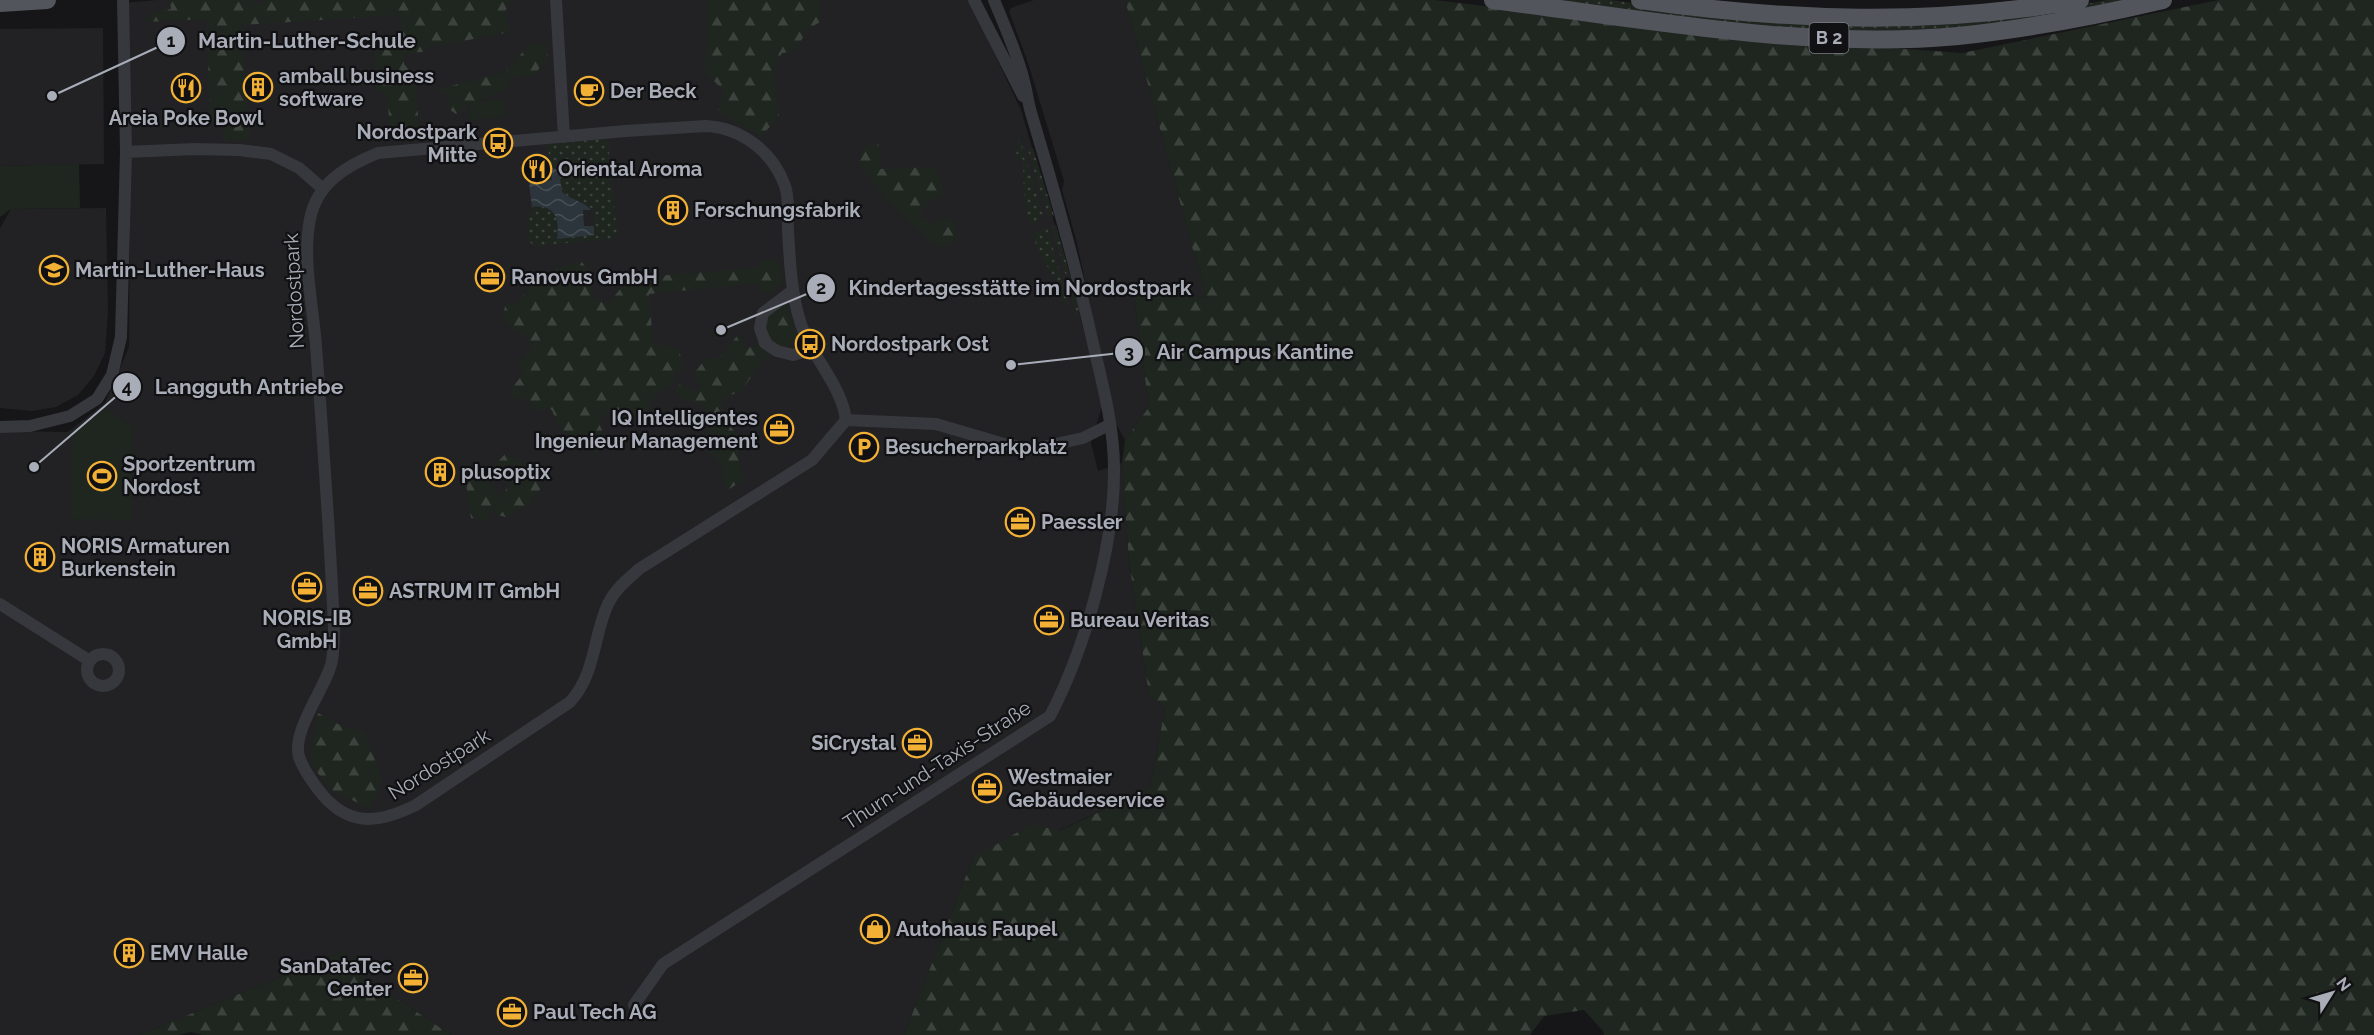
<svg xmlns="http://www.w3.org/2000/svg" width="2374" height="1035" viewBox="0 0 2374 1035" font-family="Raleway,sans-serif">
<defs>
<pattern id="grass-dots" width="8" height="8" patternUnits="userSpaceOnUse" patternTransform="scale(1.5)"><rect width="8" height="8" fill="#1e261f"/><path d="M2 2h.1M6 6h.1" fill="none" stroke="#3c433d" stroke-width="1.8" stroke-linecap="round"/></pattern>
<pattern id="forest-firs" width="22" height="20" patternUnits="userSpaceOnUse" patternTransform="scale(1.5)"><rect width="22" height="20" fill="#1e261f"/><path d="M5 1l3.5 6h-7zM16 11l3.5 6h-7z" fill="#3c433d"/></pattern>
<pattern id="water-waves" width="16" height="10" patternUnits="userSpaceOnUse" patternTransform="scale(1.5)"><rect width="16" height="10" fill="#2c353c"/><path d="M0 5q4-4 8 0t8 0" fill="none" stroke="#485056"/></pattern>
</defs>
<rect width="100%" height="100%" fill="#161618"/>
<path fill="#222225" d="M157 0H969L1021 110 1072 283 1102 406 1091 443 1098 471 1122 463 1129 562 1149 695 1165 708 1150 788 1058 831 973 858 904 1035H451L359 973 344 951 139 1035H0V431L68 432 105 403 129 347 130 160 124 3Z
M1034 0H1125L1206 298 1133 291 1149 407 1125 440 1116 424 1076 239 1062 190 1064 181 1028 63 1009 11 1011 8Z
M103 28 104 164 0 166V29Z
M106 208 108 312 105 353 94 376 78 395 56 407 32 411 0 408V228L11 209Z"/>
<path fill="url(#grass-dots)" d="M1541 0H1611L1729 17 2044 12 2107 0H2139L2035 19 1944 29 1860 31 1765 27Z
M1019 135 1044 218 1029 223 1024 199 1023 159H1017L1016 156Z
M604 138 608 143 617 234 612 239 534 246 529 241 527 217 532 211V207C555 204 560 218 557 238L594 235V209L571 200 562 192 559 171 551 167 547 144Z
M1033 148 1054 216 1048 217 1028 150Z
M1056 225 1080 311 1077 315 1052 227Z
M1047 228 1070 308 1055 292 1060 286 1045 263 1031 234Z"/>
<path fill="url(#forest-firs)" d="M168 0H254V3H260L264 0H517L508 5 505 12 510 32 431 47 422 52 404 53V64L414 75 420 135 391 138 387 96 376 88 374 39 402 38 401 15 241 25 250 140 224 141 223 124H211L206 19 144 22 154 11 171 9 170 1Z
M707 0H819L821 8 820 22 808 29 794 52 782 53 773 71 779 116 761 137C752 131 721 114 718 109L724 91 706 73 705 59 708 44Z
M1125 0H1434L1749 38 1962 53 2219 0H2374V1035H1604L1603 1031 1584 1010 1544 1016 1530 1035H904L973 858 1032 824 1059 831 1150 788 1165 708 1149 695 1129 562 1122 463 1125 440 1149 407 1133 291 1206 298Z
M534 43 546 44 548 57 535 74 513 78 503 91 466 105 456 114 449 109 450 99 439 89 505 72 522 53Z
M873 143 879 145 880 169 934 167 941 181 943 195 934 199 921 209 923 218 934 225 944 217 953 221 957 234 948 247 934 244 889 202 859 163 863 148Z
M768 259H774L781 270 782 283 768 294 760 292 756 283 649 294 653 344 677 348 683 360 682 368 675 372V381L655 396 647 409 633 417 624 410 611 409 598 422 604 434 605 447 595 453 585 448 558 426 552 410 546 408 535 411 525 398 517 399 509 392 523 374 520 361 531 349 529 337C514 329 496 325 507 302L516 304 536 280 551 282 554 269 581 261 592 275 593 297 607 305 627 281 632 278 754 268Z
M785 298 798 339 763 360 741 391 724 398 719 415 739 436V459L744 480 729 489 722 481V464L702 444 710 424 705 406 694 401 686 403 676 393 678 384 697 393 701 385 694 374 705 359 719 358 737 336 742 338 745 349 759 344 770 310Z
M506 453 529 466 542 487 531 502 506 517 498 515 493 509 487 520 471 518 463 462 486 477 501 499 518 468 512 463 498 472 493 467Z
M318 713 345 728 364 731 382 779 371 809 331 790 310 763Z
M344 951 359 973 451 1035H203L191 1032 179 1035H139Z"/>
<path fill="#1e261f" d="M504 99 506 117 470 120 469 102Z
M79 164 80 208 11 209 0 217V166Z
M107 409 133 428 132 520 71 519 72 433Z"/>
<path fill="url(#water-waves)" d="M551 167 559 171 562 192C570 199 585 202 591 210H583L584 226H594V235L557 239C560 219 555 204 532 207L529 183 552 180Z"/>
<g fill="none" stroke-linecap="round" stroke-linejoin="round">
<path stroke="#37383d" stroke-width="12" d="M556 0 564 137
M974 0 1023 96
M706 126C742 128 773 152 785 186 790 200 787 216 788 231 790 262 791 292 800 321 810 356 841 383 846 420L812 460 639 569C627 580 615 589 608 604 593 636 596 674 570 702L416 805C376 825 346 827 317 788 310 778 303 769 299 757 292 732 322 692 330 668 334 657 334 640 334 628 330 534 323 440 316 346 313 306 302 259 310 219 317 183 346 166 378 153L626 131Z
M126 152 195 149 239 150 271 154 299 168 322 188
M792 291 763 313 760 328 765 343 777 351 793 355 813 349
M846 420 936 424 1004 444 1033 449 1083 438 1109 425
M0 427 30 426 70 416 97 399 112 375 121 337 126 152 123 0
M0 604 90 661
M87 670a16 16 0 1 1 32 0a16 16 0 1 1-32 0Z
M634 1005 663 964 1050 716C1085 649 1115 544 1114 468 1114 421 1099 372 1089 326 1073 255 1053 186 1032 116 1028 104 1027 92 1024 81 1017 53 1005 27 994 0"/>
<path stroke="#53555c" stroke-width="18" d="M1493 0C1643 19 1807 50 1958 36 2027 29 2095 16 2163 0
M1640 0C1788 21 1932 26 2080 0
M0 3 47 0"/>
</g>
<defs>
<g id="building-ring" transform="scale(1.5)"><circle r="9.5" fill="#111113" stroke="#f2b134" stroke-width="1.5"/><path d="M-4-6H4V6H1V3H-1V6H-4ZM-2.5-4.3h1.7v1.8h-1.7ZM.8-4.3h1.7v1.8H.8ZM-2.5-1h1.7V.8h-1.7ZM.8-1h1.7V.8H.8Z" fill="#f2b134"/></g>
<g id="restaurant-ring" transform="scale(1.5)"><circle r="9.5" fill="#111113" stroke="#f2b134" stroke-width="1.5"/><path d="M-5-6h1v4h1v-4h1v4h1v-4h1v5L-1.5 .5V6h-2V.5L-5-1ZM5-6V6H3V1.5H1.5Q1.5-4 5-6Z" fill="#f2b134"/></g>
<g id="cafe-ring" transform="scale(1.5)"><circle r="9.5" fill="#111113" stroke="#f2b134" stroke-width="1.5"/><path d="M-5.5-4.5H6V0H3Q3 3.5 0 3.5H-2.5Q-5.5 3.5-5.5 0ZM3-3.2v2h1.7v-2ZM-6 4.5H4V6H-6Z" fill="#f2b134"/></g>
<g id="bus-ring" transform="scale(1.5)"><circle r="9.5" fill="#111113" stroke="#f2b134" stroke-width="1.5"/><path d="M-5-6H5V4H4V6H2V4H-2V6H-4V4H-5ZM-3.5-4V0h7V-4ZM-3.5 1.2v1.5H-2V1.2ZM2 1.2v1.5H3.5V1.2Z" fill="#f2b134"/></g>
<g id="school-ring" transform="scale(1.5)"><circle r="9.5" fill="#111113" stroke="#f2b134" stroke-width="1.5"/><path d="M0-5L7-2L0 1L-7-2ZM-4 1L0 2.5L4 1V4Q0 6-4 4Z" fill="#f2b134"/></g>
<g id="office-ring" transform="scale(1.5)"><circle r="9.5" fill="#111113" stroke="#f2b134" stroke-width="1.5"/><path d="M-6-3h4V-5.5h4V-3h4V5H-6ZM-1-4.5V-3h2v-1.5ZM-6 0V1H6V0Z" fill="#f2b134"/></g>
<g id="parking-ring" transform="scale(1.5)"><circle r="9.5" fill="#111113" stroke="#f2b134" stroke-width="1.5"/><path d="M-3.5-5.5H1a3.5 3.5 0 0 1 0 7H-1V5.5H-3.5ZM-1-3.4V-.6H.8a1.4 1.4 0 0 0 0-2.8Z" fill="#f2b134"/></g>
<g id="stadium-ring" transform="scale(1.5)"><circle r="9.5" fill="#111113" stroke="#f2b134" stroke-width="1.5"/><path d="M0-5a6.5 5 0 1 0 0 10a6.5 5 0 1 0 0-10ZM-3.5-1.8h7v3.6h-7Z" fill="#f2b134"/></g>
<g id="shop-ring" transform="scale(1.5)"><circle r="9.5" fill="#111113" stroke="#f2b134" stroke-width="1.5"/><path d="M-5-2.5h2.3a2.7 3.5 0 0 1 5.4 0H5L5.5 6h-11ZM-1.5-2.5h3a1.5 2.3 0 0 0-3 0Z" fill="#f2b134"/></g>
</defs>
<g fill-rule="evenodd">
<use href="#building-ring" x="258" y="87"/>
<use href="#restaurant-ring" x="186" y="88"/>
<use href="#cafe-ring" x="589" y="91"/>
<use href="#bus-ring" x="498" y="143"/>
<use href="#restaurant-ring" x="537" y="169"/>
<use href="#building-ring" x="673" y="210"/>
<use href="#school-ring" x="54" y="270"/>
<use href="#office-ring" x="490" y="277"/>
<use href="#bus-ring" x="810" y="344"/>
<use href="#office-ring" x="779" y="429"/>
<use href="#parking-ring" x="864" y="447"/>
<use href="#building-ring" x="440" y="472"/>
<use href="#stadium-ring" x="102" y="476"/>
<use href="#office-ring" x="1020" y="522"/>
<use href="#building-ring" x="40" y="557"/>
<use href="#office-ring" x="307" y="587"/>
<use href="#office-ring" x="368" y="591"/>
<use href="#office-ring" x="1049" y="620"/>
<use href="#office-ring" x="917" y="743"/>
<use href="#office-ring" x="987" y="788"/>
<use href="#shop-ring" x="875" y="929"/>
<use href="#building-ring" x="129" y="953"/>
<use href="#office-ring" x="413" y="978"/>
<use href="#office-ring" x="512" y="1012"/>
</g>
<g text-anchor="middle" stroke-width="4.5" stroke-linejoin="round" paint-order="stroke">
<rect fill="#111113" stroke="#7b7e86" stroke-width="1.5" x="1809.5" y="23" width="39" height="30" rx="4.5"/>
<g font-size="18" font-weight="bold" fill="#a8adb8">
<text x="1829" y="44">B 2</text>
</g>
<g font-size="20" font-weight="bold" fill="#a8adb8" stroke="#111113" text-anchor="start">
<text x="279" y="83">amball business<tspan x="279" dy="23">software</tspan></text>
<text x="610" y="98">Der Beck</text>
<text x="186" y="125" text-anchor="middle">Areia Poke Bowl</text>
<text x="477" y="139" text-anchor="end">Nordostpark<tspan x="477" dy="23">Mitte</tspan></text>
<text x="558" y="176">Oriental Aroma</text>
<text x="694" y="217">Forschungsfabrik</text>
<text x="75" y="277">Martin-Luther-Haus</text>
<text x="511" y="284">Ranovus GmbH</text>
<text x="831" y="351">Nordostpark Ost</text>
<text x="758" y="425" text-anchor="end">IQ Intelligentes<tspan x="758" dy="23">Ingenieur Management</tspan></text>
<text x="885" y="454">Besucherparkplatz</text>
<text x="123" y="471">Sportzentrum<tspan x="123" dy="23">Nordost</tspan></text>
<text x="461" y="479">plusoptix</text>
<text x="1041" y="529">Paessler</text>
<text x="61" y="553">NORIS Armaturen<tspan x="61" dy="23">Burkenstein</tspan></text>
<text x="389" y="598">ASTRUM IT GmbH</text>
<text x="307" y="625" text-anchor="middle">NORIS-IB<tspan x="307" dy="23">GmbH</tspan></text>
<text x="1070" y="627">Bureau Veritas</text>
<text x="896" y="750" text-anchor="end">SiCrystal</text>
<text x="1008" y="784">Westmaier<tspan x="1008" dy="23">Gebäudeservice</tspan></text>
<text x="896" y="936">Autohaus Faupel</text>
<text x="150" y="960">EMV Halle</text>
<text x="392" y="973" text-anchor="end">SanDataTec<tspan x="392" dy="23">Center</tspan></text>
<text x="533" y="1019">Paul Tech AG</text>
</g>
<g font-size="20" fill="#a8adb8" stroke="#111113">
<text transform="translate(294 291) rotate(-93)" y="7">Nordostpark</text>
<text transform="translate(439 764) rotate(-32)" y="7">Nordostpark</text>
<text transform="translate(937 765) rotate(-33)" y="7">Thurn-und-Taxis-Straße</text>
</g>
</g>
<path fill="none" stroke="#a8adb8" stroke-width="2" d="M52 96L171 41M721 330L821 288M1011 365L1129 352M34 467L127 387"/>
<g fill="#a8adb8" stroke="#111113" stroke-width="2">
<circle cx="52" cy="96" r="6"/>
<circle cx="721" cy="330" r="6"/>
<circle cx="1011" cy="365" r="6"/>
<circle cx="34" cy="467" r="6"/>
<circle cx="171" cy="41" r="15"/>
<circle cx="821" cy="288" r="15"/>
<circle cx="1129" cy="352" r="15"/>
<circle cx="127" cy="387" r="15"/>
</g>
<g font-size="18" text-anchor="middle" font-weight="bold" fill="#111">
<text x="171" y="47">1</text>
<text x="821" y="294">2</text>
<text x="1129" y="358">3</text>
<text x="127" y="393">4</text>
</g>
<g font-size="21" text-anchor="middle" font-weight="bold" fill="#a8adb8" stroke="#111113" stroke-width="4.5" stroke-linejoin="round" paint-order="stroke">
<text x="307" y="48">Martin-Luther-Schule</text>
<text x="1020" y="295">Kindertagesstätte im Nordostpark</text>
<text x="1255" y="359">Air Campus Kantine</text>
<text x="249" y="394">Langguth Antriebe</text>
</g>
<g transform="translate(2332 993) rotate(53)" stroke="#111113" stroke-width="4.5" paint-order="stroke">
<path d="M0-4.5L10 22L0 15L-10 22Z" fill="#a8adb8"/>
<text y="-9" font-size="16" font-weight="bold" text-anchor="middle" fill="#a8adb8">N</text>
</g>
</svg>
